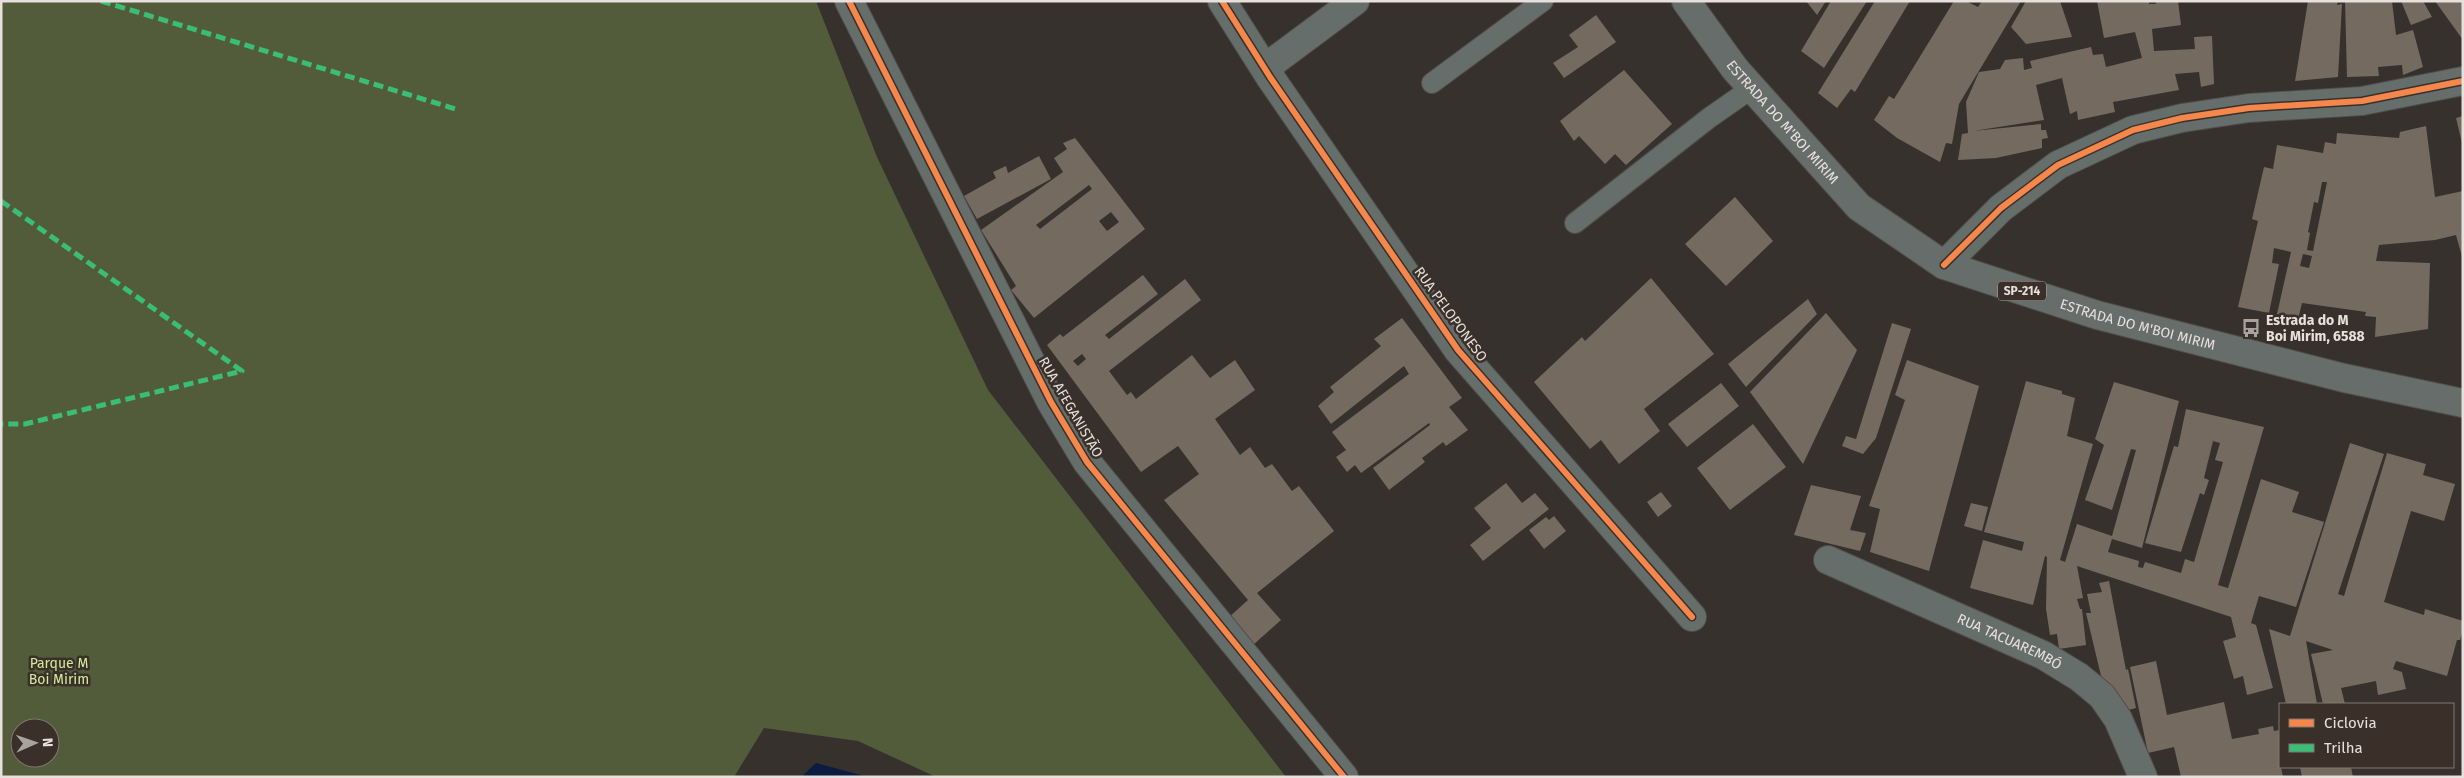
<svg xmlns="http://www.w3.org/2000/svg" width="2464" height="778" viewBox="0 0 2464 778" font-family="'Fira Sans',sans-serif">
<rect width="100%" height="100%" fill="#36312d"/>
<path fill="#525c3b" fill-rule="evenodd" d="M1 1H816L877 157 988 390 1286 777H936L858 741 764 728 734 777H1ZM20 728H50V758H20Z"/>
<path fill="#0a1c40" d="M816 763 868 777H801Z"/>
<path fill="#756a60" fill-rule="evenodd" d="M1806 1H1826L1817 15Z
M1831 1H1867L1824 68 1801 51Z
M1875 1H1910L1855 92 1851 89 1837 108 1818 93Z
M1954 1H1966L1978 7 1982 1H2021L1959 104 1952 144 1946 143 1940 162 1897 138 1874 120 1889 96 1894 99Z
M2026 1H2060L2072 37 2026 44 2011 27Z
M2097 1H2149V4H2156L2155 1H2178L2181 25 2152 29 2154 51 2195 49 2194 37 2212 36 2214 84 2201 87 2199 72 2175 74 2179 90 2113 102 2115 112 2078 120 2077 111 2070 114 2062 78 2036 85 2044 120 1973 131 2041 124V130H2046L2048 138 2042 139V148L1996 158 1958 160 1962 134 1968 133 1966 102 1979 72 2000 69 2005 60 2023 58 2024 70 2032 68 2030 61 2091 47 2093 55 2103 54 2106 67 2142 58 2135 32 2104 38Z
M2308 1H2338L2337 5 2342 4 2338 77 2295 81Z
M2345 1H2392L2396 35 2413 30 2423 67 2403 75 2402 65 2378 67 2379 76 2347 77Z
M2401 1H2423L2432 17 2411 25Z
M2435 1H2463V40Z
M1596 15 1616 42 1564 78 1553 63 1578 47 1569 35Z
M1624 70 1672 124 1626 165 1615 154 1605 164 1579 136 1574 141 1560 121Z
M2463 116V143H2462L2456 118Z
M2426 126 2435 197 2463 191V260L2456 235 2435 240 2379 245 2376 261 2430 263 2428 329 2375 337 2376 317 2365 316 2366 312 2302 303 2298 319 2277 314 2291 252 2274 248 2272 263 2279 264 2269 313 2238 307 2258 221 2252 219 2264 167 2273 169 2277 145 2323 153 2325 142 2336 144 2337 133 2399 138 2400 132ZM2322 182H2327L2313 251 2307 250 2310 233 2308 232 2314 202 2318 203ZM2303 254 2312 256 2309 268 2300 266Z
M1075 138 1145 229 1034 318 1011 290 1016 286 981 230 1063 172 1054 158 1067 149 1063 143ZM1089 185 1092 189 1040 229 1036 225ZM1111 212 1119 222 1107 231 1099 221Z
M1039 156 1051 179 977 219 964 196 996 178 993 172 1006 166 1008 173Z
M1735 197 1773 241 1726 286 1685 244Z
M1143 275 1158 294 1105 335 1109 339 1185 279 1201 300 1109 371 1127 395 1131 392 1136 399 1192 355 1210 378 1235 360 1255 390 1215 419 1240 455 1250 447 1265 468 1272 464 1292 491 1299 486 1334 531 1257 593 1281 620 1253 645 1228 618 1248 600 1164 500 1199 474 1178 446 1141 472 1047 345 1060 334 1063 337ZM1082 354 1086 359 1078 366 1073 361Z
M1651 278 1714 354 1644 409 1660 431 1619 464 1601 440 1590 449 1534 382 1582 337 1585 341Z
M1808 299 1817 314 1746 387 1728 364Z
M1826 313 1857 350 1803 464 1750 392Z
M1402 318 1462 398 1449 407 1468 430 1446 446 1443 442 1422 458 1425 462 1389 490 1373 468 1430 425 1429 423 1361 473 1355 465 1347 472 1336 457 1346 450 1332 432 1409 374 1404 366 1331 424 1318 406 1334 392 1330 387 1381 346 1374 339Z
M1892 323 1911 329 1876 438 1863 454 1842 446 1846 436 1856 439Z
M1907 360 1979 386 1929 571 1870 552 1880 509 1869 506 1905 400 1895 395Z
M2026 381 2062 391V394L2075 398 2067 436 2093 444 2060 560 2065 562 2077 524 2112 536 2136 450 2131 449 2112 510 2085 500 2104 445 2095 439 2114 382 2179 401 2142 548 2112 539 2108 552 2139 561 2138 567 2143 568 2145 562 2181 573 2185 559 2194 562 2223 462 2215 460 2220 443 2213 441 2204 478 2209 480 2204 495 2200 493 2181 552 2145 543 2174 446 2178 447 2186 409 2264 427 2218 585 2228 588 2261 479 2299 492 2292 512 2324 522 2296 607 2259 596 2251 623 2256 625 2273 688 2247 695 2243 676 2234 679 2223 641 2236 637 2231 617 2077 566 2083 598 2077 599 2080 609H2082L2086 645 2059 649 2057 634 2050 635 2046 609 2047 557 2045 556 2033 605 1970 588 1983 540 2022 551 2024 542 1984 532Z
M1721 383 1739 406 1687 447 1668 424Z
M1753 424 1786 467 1730 510 1697 468Z
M2350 443 2384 454 2338 594 2344 596 2387 453 2426 464 2423 475 2455 484 2444 521 2411 511 2384 602 2424 615 2425 609 2463 621V630L2460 640H2457L2447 676 2396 661 2393 669 2402 672 2406 689 2378 695 2376 681 2341 688 2345 704H2323L2311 654 2333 650 2306 641 2317 704H2286L2269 629 2290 636Z
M1506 483 1522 503 1535 493 1549 509 1483 561 1470 545 1491 528 1474 508Z
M1811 485 1861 496 1850 530 1866 533 1860 551 1794 535Z
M1661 492 1672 506 1658 517 1647 502Z
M1971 503 1988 507 1982 531 1964 526Z
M1554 516 1566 531 1544 549 1529 530 1546 517 1549 520Z
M2109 581 2126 670 2128 669 2136 708 2117 713 2102 680 2086 613H2091L2087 594 2102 592 2099 583Z
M2156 661 2167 715 2224 702 2232 739 2259 734 2258 729 2273 726 2274 731 2280 730V763L2283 777H2181L2174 747 2148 753 2130 667Z
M2300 767H2351L2353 777H2302Z"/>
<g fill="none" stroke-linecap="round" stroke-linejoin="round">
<g stroke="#514d4a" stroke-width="22">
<path id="service" d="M1432 83 1543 1
M1575 223 1709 118 1752 88"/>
</g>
<g stroke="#514d4a" stroke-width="30">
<g id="minor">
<path d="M849 1 1051 402 1087 462 1344 777"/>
<path d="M1222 1 1270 77 1458 350 1692 617"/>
<path d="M1265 68 1355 1"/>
<path d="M1944 265 2001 208 2058 165 2133 130 2182 118 2249 108 2362 101 2463 81"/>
<path id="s1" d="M1828 560 2043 655 2079 677 2102 696 2118 719 2143 777"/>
</g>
</g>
<g stroke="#514d4a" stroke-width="30">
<g id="primary">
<path id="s2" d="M1686 1 1735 69 1859 207 1944 265 2097 315 2344 378 2463 403"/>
</g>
</g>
<use href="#service" stroke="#666e6b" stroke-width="20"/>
<use href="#minor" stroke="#666e6b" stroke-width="28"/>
<use href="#primary" stroke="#666d6a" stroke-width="28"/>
<path stroke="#3abd76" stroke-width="5" stroke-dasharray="10 5" stroke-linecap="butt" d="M101 1 459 110
M1 201 242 371 25 424H1"/>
<g stroke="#3a3029" stroke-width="9">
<path id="cycleway" d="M849 1 1051 402 1087 462 1344 777
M1222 1 1270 77 1458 350 1692 617
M1944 265 2001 208 2058 165 2133 130 2182 118 2249 108 2362 101 2463 81"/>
</g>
<use href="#cycleway" stroke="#f5874c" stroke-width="6"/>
</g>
<defs>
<g id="bus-bare" transform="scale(1.5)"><path d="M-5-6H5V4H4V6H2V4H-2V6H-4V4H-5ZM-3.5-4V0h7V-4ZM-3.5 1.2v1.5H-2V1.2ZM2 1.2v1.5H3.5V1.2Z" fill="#a9a39f" stroke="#3a3029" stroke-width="2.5" paint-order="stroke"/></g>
</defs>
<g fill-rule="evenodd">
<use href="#bus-bare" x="2251" y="328"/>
</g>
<g text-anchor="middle" stroke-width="5" stroke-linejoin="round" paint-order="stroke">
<rect fill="#3a3029" stroke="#b3aba6" stroke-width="1" x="1998" y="281.5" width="48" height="19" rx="4"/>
<g font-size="12" font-weight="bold" fill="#e7e0dc">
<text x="2022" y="295">SP-214</text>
</g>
<g font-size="14" fill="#e7e0dc" stroke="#3a3029">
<text dy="5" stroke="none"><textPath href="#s2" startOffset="155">ESTRADA DO M'BOI MIRIM</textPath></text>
<text transform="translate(1451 314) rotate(54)" y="5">RUA PELOPONESO</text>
<text dy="5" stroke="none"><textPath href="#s2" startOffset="575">ESTRADA DO M'BOI MIRIM</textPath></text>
<text transform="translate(1071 407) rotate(60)" y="5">RUA AFEGANISTÃO</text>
<text dy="5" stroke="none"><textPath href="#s1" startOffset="199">RUA TACUAREMBÓ</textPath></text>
</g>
<g font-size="14" font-weight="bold" fill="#e7e0dc" stroke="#3a3029" text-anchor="start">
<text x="2266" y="325">Estrada do M<tspan x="2266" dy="16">Boi Mirim, 6588</tspan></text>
</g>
<g font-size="14" fill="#d1ed9b" stroke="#3a3029">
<text x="59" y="668">Parque M<tspan x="59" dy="16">Boi Mirim</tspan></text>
</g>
</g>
<rect width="2464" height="778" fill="none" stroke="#e7e0dc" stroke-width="5"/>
<rect x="2279" y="703" width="175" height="65" fill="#3a3029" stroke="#7f7671"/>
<rect x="2289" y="719" width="25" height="8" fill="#f5874c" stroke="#7f7671"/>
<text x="2324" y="728" font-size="15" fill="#e7e0dc">Ciclovia</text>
<rect x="2289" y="744" width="25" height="8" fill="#3abd76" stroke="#7f7671"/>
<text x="2324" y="753" font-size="15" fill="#e7e0dc">Trilha</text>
<g transform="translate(35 743) rotate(88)"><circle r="24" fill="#3a3029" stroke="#7f7671"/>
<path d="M0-4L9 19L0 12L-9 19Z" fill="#a9a39f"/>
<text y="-8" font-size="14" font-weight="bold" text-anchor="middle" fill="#e7e0dc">N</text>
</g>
</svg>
